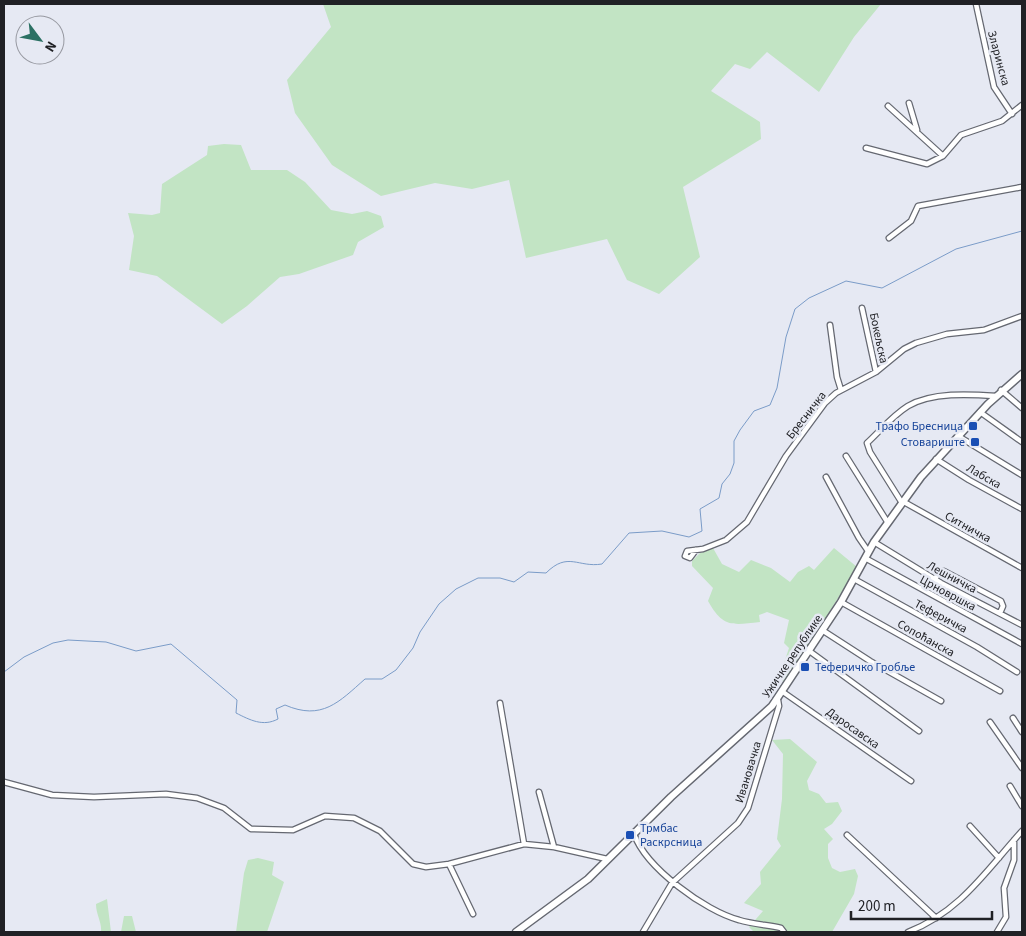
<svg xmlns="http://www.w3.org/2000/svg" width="1026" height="936" viewBox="0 0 1026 936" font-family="'Source Sans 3',sans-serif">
<rect width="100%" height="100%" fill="#e6e9f3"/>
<path fill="#c2e4c4" d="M323 4H881L854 37 819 92 767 52 750 69 735 64 711 91 760 122 761 139 683 187 700 257 659 294 627 280 607 239 526 258 509 180 472 189 435 183 381 196 332 165 295 113 287 80 331 27Z
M224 144 241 145 251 170H287L305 182 331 210 352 214 367 211 381 216 384 227 358 242 353 255 299 274 280 277 247 306 222 324 157 276 129 270 134 236 128 213 152 215 160 213 162 184 207 155 208 146Z
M713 548 722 564 739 572 751 560 771 568 790 582 798 572 809 566 814 570 834 548 857 567 786 683 779 678 789 648 784 643 789 620 767 612 759 615 760 622C732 625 723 628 708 601L713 588 692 566V561L700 553Z
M790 739 817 762 807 781 809 790 819 794 826 803 838 802 842 811 832 824 824 829 833 839 828 844V858L832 868 840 872 855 869 858 876 854 894 832 932H754L749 927 763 911 744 903 761 884 760 872 781 846 777 839 782 799 783 754 772 740Z
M258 858 274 862 272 875 284 882 267 932H236L244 873 248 860Z
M107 899 111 932H101C102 922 96 915 96 904Z
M124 916H132L136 932H121Z"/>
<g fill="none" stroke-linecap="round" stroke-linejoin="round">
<path stroke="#7b9cc8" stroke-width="1" d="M4 672 24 657 53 643 68 640 106 642 136 651 171 644 237 700 236 713C250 720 263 727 278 719L276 709 285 705C322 721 339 702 365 679H382L396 670 413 648 420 632 439 604 456 589 478 578H500L514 582 528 572 546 573C568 551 578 568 602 564L629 533 662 531 689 537 702 531 700 509 719 498 722 484 730 474 734 463V441L740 430 754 411 770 405 777 388 786 337 795 309 809 298 846 281 882 288 956 249 1022 231"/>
<g stroke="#656871" stroke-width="7">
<path id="street" d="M976 4 994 87 1012 114
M909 103 917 130
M888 106 943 156
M866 148 927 164 943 156 961 135 1002 121 1022 105
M889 238 911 221 918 206 1022 187
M862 308 876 372
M830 325 837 377 841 390
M1001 390 1022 408
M980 412 1022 442
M958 436 1022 475
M846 456 888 523
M936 459 969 480 1022 509
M826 477 859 538 868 551
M904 502 1022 568
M902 503 870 452 867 443C880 431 892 416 908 406 932 392 969 394 996 396
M874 542 941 583 1022 625
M696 550 690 558 685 556 687 551 703 549 726 540 747 522 786 456 825 403 836 393 876 372 904 349 916 343 947 334 984 330 1022 316
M865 558 1022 644
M854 579 977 647 1017 672
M935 579 940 571H944L1001 601 1003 606 1000 613
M841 602 1000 691
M822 630 870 661 941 701
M808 650 919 731
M783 692 911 781
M500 703 524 844
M1013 718 1022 732
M990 722 1022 768
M4 782 52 795 94 797 166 794 197 798 224 808 251 829 293 830 325 816 354 818 380 831 413 864 426 867 449 864 524 844 554 847 607 859
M1010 786 1022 806
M539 792 554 847
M970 826 999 858
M634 834C646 868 705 911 739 920 752 924 767 925 781 928L784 932
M847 835 936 918
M449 864 473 914
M643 932 672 883 738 823 748 808 779 706 778 700
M908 932C960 912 986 871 1022 831
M997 932 1006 917 1004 888 1014 860V840"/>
</g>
<g stroke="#656871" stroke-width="9">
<path id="secondary" d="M516 932 588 879 671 797 772 706 841 602 874 542 921 477 988 404 1022 374"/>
</g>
<use href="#street" stroke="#fff" stroke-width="4.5"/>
<use href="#secondary" stroke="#fff" stroke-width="6"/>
</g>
<g fill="#1a4fb4" stroke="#e6e9f3" stroke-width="2">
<rect x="968" y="421" width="10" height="10" rx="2.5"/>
<rect x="970" y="437" width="10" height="10" rx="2.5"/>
<rect x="800" y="662" width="10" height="10" rx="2.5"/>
<rect x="625" y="830" width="10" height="10" rx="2.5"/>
</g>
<g text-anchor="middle" stroke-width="5" stroke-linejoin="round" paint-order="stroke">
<g font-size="12" fill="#202125" stroke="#e6e9f3">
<text transform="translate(999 58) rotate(75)" y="4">Зларинска</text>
<text transform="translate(879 338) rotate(78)" y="4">Бокељска</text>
<text transform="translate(806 415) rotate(-52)" y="4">Бресничка</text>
<text transform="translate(984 476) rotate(30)" y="4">Лабска</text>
<text transform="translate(968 527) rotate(29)" y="4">Ситничка</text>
<text transform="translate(952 577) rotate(28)" y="4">Лешничка</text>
<text transform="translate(948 593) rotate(28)" y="4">Црновршка</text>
<text transform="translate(941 616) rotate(28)" y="4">Теферичка</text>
<text transform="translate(926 638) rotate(29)" y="4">Сопоћанска</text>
<text transform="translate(792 656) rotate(-56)" y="4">Ужичке републике</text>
<text transform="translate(853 728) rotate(35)" y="4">Даросавска</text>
<text transform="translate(748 772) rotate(-73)" y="4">Ивановачка</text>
</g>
<g font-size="12" fill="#164399" stroke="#e6e9f3" text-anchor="end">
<text x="963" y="430">Трафо Бресница</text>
<text x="965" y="446">Стовариште</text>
<text x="815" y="671" text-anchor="start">Теферичко Гробље</text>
<text x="640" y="832" text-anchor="start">Трмбас<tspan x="640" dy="14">Раскрсница</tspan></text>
</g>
</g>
<rect width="1026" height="936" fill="none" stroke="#202125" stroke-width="10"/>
<g transform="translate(40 40) rotate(122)"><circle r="24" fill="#e6e9f3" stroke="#9799a1"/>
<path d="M0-4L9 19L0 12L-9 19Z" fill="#2b7063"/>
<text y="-8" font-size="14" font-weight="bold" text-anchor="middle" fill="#202125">N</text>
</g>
<path d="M851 911v8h141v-8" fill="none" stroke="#202125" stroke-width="2.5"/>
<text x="858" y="911" font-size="15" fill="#202125" stroke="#e6e9f3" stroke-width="4" paint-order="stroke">200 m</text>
</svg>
